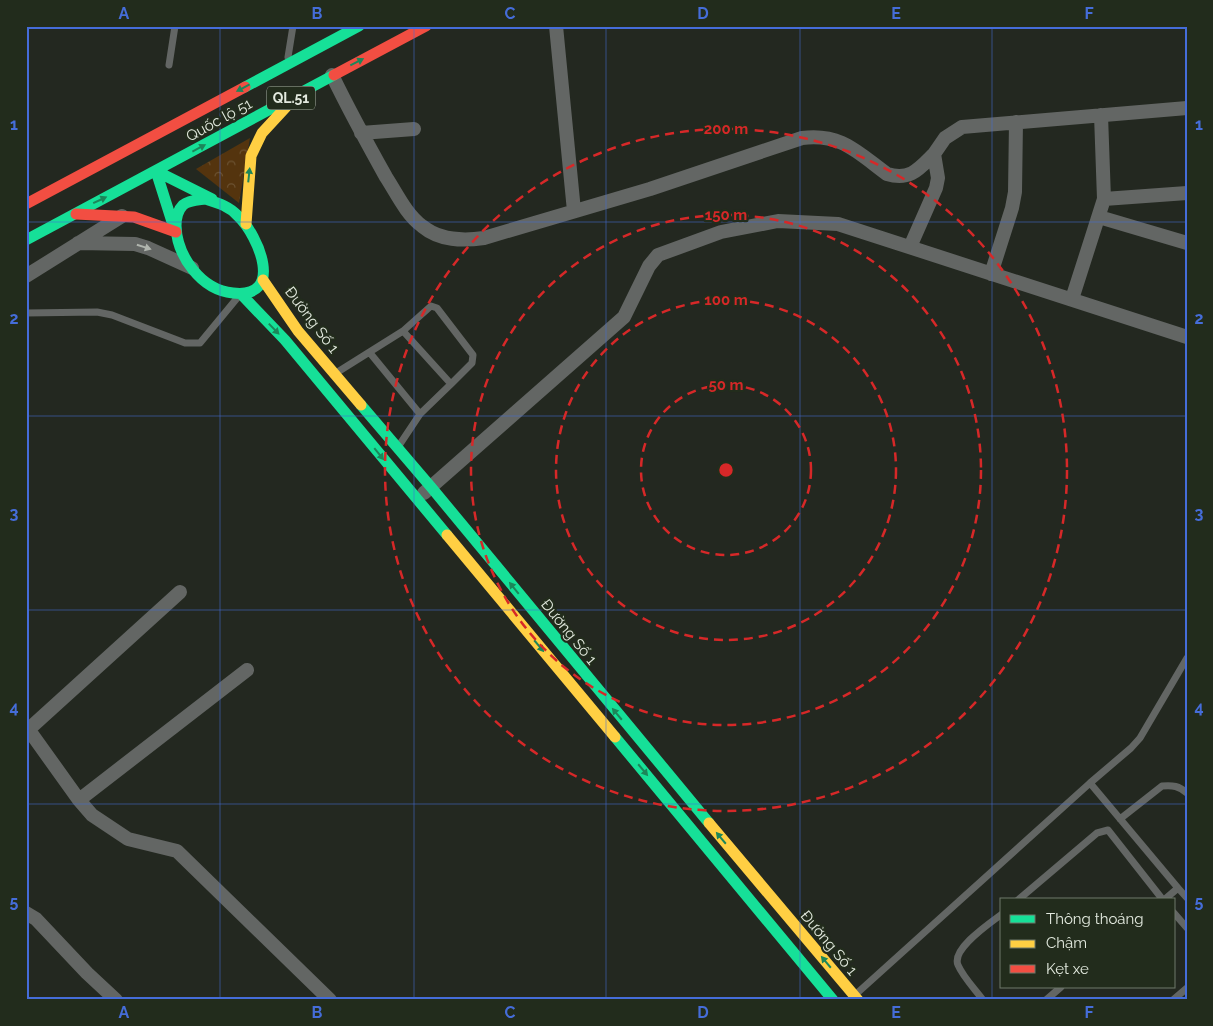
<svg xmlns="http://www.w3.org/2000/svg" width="1213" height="1026" viewBox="0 0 1213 1026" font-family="Raleway,sans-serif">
<defs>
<pattern id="forest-crowns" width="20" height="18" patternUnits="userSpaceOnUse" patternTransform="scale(1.25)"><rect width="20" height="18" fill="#54340e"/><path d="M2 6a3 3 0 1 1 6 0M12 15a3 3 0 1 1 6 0" fill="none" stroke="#6c5231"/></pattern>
</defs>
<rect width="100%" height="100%" fill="#232820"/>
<path fill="url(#forest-crowns)" d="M250 138 239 203 196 169Z"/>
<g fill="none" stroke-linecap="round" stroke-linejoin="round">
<path stroke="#636664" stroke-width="7" d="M288 57 293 26
M169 65 175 26
M26 313 97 312 112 315 185 343H200L238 297
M403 331 431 306 437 308 473 355 472 363 451 384
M370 353 420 414
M336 373 403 331 451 384 420 414 398 447
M1090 783 1178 888 1164 900
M1120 819 1162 786C1173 785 1179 786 1187 793
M1178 888 1187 898
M1018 900 1097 833 1108 830 1163 900
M1174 913 1187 928
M855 995 1090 783 1131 748 1140 738 1187 658
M983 1000C975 989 963 977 958 965 951 949 990 923 1002 914
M1046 1000 1061 987
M1173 1000 1187 988"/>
<path stroke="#636664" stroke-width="14" d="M556 26 574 211
M332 75C349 110 367 143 386 177 397 194 406 214 422 226 440 241 463 241 484 238L650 189 802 138C841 133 857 152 887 174 910 181 919 169 934 154
M361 133 414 129
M1104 199 1187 193
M1099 217 1187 243
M78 243 135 244 148 248 192 268
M910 247 936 188 938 178 934 154 945 138 962 127 1187 108
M991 274 1012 208 1015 192 1016 122
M26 276 122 216
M1072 299 1104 199 1101 115
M424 493 624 317 649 266 658 255 721 232 778 221 838 224 1187 337
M26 726 79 800 92 815 128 839 177 851 330 1000
M29 729 180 592
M79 800 247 670
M26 913 36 919 87 973 116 1000"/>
<path stroke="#16e098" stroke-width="11" d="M245 87 359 26
M156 171 174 228
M156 171 212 199
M205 199C218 203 229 206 238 216 259 236 285 299 233 293 201 290 177 256 176 226 176 219 178 210 183 205 189 200 198 200 205 199Z
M26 240 334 75
M241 294 285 340 447 535
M361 405 431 487 709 823
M615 737 833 1000"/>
<path stroke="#ffcf43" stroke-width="11" d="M246 224 251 156 262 133 286 107
M263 280 298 331 361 405
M447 535 615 737
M709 823 858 1000"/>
<path stroke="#f24e42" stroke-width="11" d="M334 75 426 26
M26 204 245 87
M76 214 134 217 176 232"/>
</g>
<defs><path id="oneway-solid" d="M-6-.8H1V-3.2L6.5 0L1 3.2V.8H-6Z" transform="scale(1.25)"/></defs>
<g fill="#1c865a">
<use href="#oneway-solid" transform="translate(357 62) rotate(-27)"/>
<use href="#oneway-solid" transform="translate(243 88) rotate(152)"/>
<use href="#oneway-solid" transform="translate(199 148) rotate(-28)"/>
<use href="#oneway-solid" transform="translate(249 175) rotate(-84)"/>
<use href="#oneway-solid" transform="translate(100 200) rotate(-25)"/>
<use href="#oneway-solid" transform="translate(274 329) rotate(46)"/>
<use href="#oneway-solid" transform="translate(379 454) rotate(51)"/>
<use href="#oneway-solid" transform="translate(514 588) rotate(-129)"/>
<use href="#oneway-solid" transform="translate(539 646) rotate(50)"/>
<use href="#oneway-solid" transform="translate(617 714) rotate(-130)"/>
<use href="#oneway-solid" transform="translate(643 770) rotate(50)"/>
<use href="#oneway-solid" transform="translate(721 838) rotate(-130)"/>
<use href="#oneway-solid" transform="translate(826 962) rotate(-130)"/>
</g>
<use fill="#b0b5ae" href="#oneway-solid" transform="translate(144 247) rotate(18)"/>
<path fill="none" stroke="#456dd9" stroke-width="1" stroke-opacity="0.55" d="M220 26V1000M414 26V1000M606 26V1000M800 26V1000M992 26V1000M26 222H1187M26 416H1187M26 610H1187M26 804H1187"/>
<g fill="none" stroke="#d62828" stroke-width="2.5" stroke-dasharray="9 6">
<circle cx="726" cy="470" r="85"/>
<circle cx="726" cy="470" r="170"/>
<circle cx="726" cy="470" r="255"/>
<circle cx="726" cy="470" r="341"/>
</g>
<g text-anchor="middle" stroke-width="4.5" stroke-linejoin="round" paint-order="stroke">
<rect fill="#222c1c" stroke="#a9b1a4" stroke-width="1" x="267" y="86.5" width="48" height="23" rx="4"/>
<g font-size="14" font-weight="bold" fill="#e3eadf">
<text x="291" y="103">QL.51</text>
</g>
<g font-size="15" fill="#e3eadf" stroke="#222c1c">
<text transform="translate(219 120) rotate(-29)" y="5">Quốc lộ 51</text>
<text transform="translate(312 320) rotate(53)" y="5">Đường Số 1</text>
<text transform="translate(569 632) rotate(51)" y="5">Đường Số 1</text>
<text transform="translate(829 943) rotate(50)" y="5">Đường Số 1</text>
</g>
</g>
<circle cx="726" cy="470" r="8" fill="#d62828" stroke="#222c1c" stroke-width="2.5"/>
<g font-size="15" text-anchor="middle" font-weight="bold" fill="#d62828" stroke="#222c1c" stroke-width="4.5" stroke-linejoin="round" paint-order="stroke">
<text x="726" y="134">200 m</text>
<text x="726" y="220">150 m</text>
<text x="726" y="305">100 m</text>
<text x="726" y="390">50 m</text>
</g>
<rect width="1213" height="1026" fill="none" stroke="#222c1c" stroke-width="55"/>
<rect x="1000" y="898" width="175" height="90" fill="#222c1c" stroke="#6f786a"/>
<rect x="1010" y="915" width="25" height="8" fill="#16e098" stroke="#6f786a"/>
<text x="1046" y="924" font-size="15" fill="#e3eadf">Thông thoáng</text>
<rect x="1010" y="940" width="25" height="8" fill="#ffcf43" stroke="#6f786a"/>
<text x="1046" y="948" font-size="15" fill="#e3eadf">Chậm</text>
<rect x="1010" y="965" width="25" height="8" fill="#f24e42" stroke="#6f786a"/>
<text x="1046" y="974" font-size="15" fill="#e3eadf">Kẹt xe</text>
<rect x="28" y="28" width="1158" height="970" fill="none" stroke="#456dd9" stroke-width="2"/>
<g font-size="16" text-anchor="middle" font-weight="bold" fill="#456dd9">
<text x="124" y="19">A</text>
<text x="317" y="19">B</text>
<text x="510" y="19">C</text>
<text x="703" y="19">D</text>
<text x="896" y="19">E</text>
<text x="1089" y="19">F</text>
<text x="14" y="130">1</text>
<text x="1199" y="130">1</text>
<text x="14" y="324">2</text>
<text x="1199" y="324">2</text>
<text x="14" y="519">3</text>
<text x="1199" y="519">3</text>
<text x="14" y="713">4</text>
<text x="1199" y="713">4</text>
<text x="14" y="907">5</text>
<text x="1199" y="907">5</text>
<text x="124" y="1018">A</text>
<text x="317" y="1018">B</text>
<text x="510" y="1018">C</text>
<text x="703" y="1018">D</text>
<text x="896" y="1018">E</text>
<text x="1089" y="1018">F</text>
</g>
</svg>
